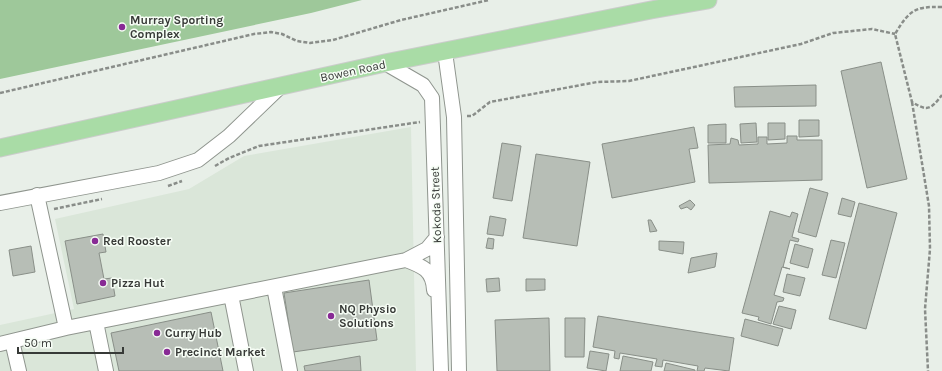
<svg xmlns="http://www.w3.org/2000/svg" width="942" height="371" viewBox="0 0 942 371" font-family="Karla,sans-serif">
<rect width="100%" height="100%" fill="#e8efe8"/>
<path fill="#dae6d9" d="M411 127 416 371H0V325L74 309 55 219 189 189 244 156Z"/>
<path fill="#9ec89a" d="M0 0H362L311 13 0 79Z"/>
<path fill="#b7beb6" stroke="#898f88" d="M881 62 907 179 867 188 841 71Z
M816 85V106L735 107 734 87Z
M799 120H819V136L799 137Z
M756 123 757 142 741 143 740 124Z
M768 123H785V139L768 140Z
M726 124V143H708V125Z
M694 127 698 148 689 149 695 182 612 198 602 144Z
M787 136H797V140H822V180L709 183 708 145 730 144 731 138 738 140 739 145 758 144V137H767V144L787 143Z
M502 143 521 146 512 201 493 198Z
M536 154 590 162 577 246 523 238Z
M810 188 828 193 816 237 798 232Z
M842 198 855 202 851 217 838 214Z
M690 200 695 205 691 210 687 207 681 209 679 206Z
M859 203 897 213 866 329 829 319Z
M770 211 790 217 792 212 798 214 792 237 799 239 798 242 790 240 783 267 790 269 782 267 774 295 784 298 783 301 777 302 771 324 758 320 759 317 742 313Z
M490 216 506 219 503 236 487 234Z
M648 220H651L657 231 650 232Z
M103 234 106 252 99 253 104 279 112 278 115 296 77 304 65 241Z
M488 238 494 239 493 249 486 248Z
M831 240 845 243 836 278 822 275Z
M659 241 684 242 683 254 659 250Z
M795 244 813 249 808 268 790 263Z
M31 246 35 272 13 276 9 250Z
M717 253 715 267 688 273 691 258Z
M787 274 805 278 800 296 783 292Z
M499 278 500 291 487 292 486 279Z
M526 279H545V290L526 291Z
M369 280 377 340 293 352 284 293Z
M779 306 796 310 791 329 773 324Z
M211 312 223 371H119L111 333Z
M598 316 734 338 729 371 705 368 704 371H697L698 366 663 360 662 367 655 366 657 359 620 353 619 359 614 358 615 351 593 347Z
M549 318 550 371H497L495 320Z
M565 318H585L584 357H565Z
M745 319 783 329 778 346 741 336Z
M590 351 609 354 606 371 587 368Z
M360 356 361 371H305L304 366Z
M623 356 653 362 651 371H620Z
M666 363 695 370V371H664Z"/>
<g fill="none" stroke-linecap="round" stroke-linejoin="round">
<g stroke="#8f958e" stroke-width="16">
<path id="minor" d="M445 52 454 117 459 371
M385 63 423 85 432 98 441 371
M37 195 66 328
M0 203 159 173 198 160 229 136 280 87
M406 260C422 266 433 270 434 290
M274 287 290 371
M231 295 246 371
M96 322 106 371
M12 341 19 371
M0 344 66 328 406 260 427 249 437 237"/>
</g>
<g stroke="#cbcccb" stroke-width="19">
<path id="major" d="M0 148 385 63 651 10 708 0"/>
</g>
<path stroke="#898d89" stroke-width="2.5" stroke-dasharray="4 2" stroke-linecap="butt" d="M942 7C914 6 909 11 895 34L912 102C928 112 931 109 942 95
M0 93 254 34 271 32 282 34 297 41 310 43 333 40 401 20 489 0
M912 102 929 206 930 249 925 309 928 371
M467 116H472L490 102 597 82 629 81 801 44 833 33 872 29 895 34
M215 166 229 158 259 146 420 122
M168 186 182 181
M54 209 102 199"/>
<use href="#minor" stroke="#fff" stroke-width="14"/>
<use href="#major" stroke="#a9dca6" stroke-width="17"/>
</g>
<g fill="#882a95" stroke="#f6fdf5" stroke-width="1.5">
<circle cx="122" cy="27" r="4"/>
<circle cx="95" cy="241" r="4"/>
<circle cx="103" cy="283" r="4"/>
<circle cx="331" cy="316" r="4"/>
<circle cx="157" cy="333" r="4"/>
<circle cx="167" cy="352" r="4"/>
</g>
<g text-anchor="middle" stroke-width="3" stroke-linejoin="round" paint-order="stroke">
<g font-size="12" font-weight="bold" fill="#373a37" stroke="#f6fdf5" text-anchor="start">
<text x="130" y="24">Murray Sporting<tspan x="130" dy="14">Complex</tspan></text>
<text x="103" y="245">Red Rooster</text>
<text x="111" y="287">Pizza Hut</text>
<text x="339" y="313">NQ Physio<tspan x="339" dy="14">Solutions</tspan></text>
<text x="165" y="337">Curry Hub</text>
<text x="175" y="356">Precinct Market</text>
</g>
<g font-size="12" fill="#373a37" stroke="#f6fdf5">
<text transform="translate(353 71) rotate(-12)" y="4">Bowen Road</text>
<text transform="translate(436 205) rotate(-92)" y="4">Kokoda Street</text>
</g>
</g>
<path d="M18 347v6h105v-6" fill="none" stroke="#373a37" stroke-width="2"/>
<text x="24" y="347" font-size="12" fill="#373a37" stroke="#f6fdf5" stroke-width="3" paint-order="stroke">50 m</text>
</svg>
